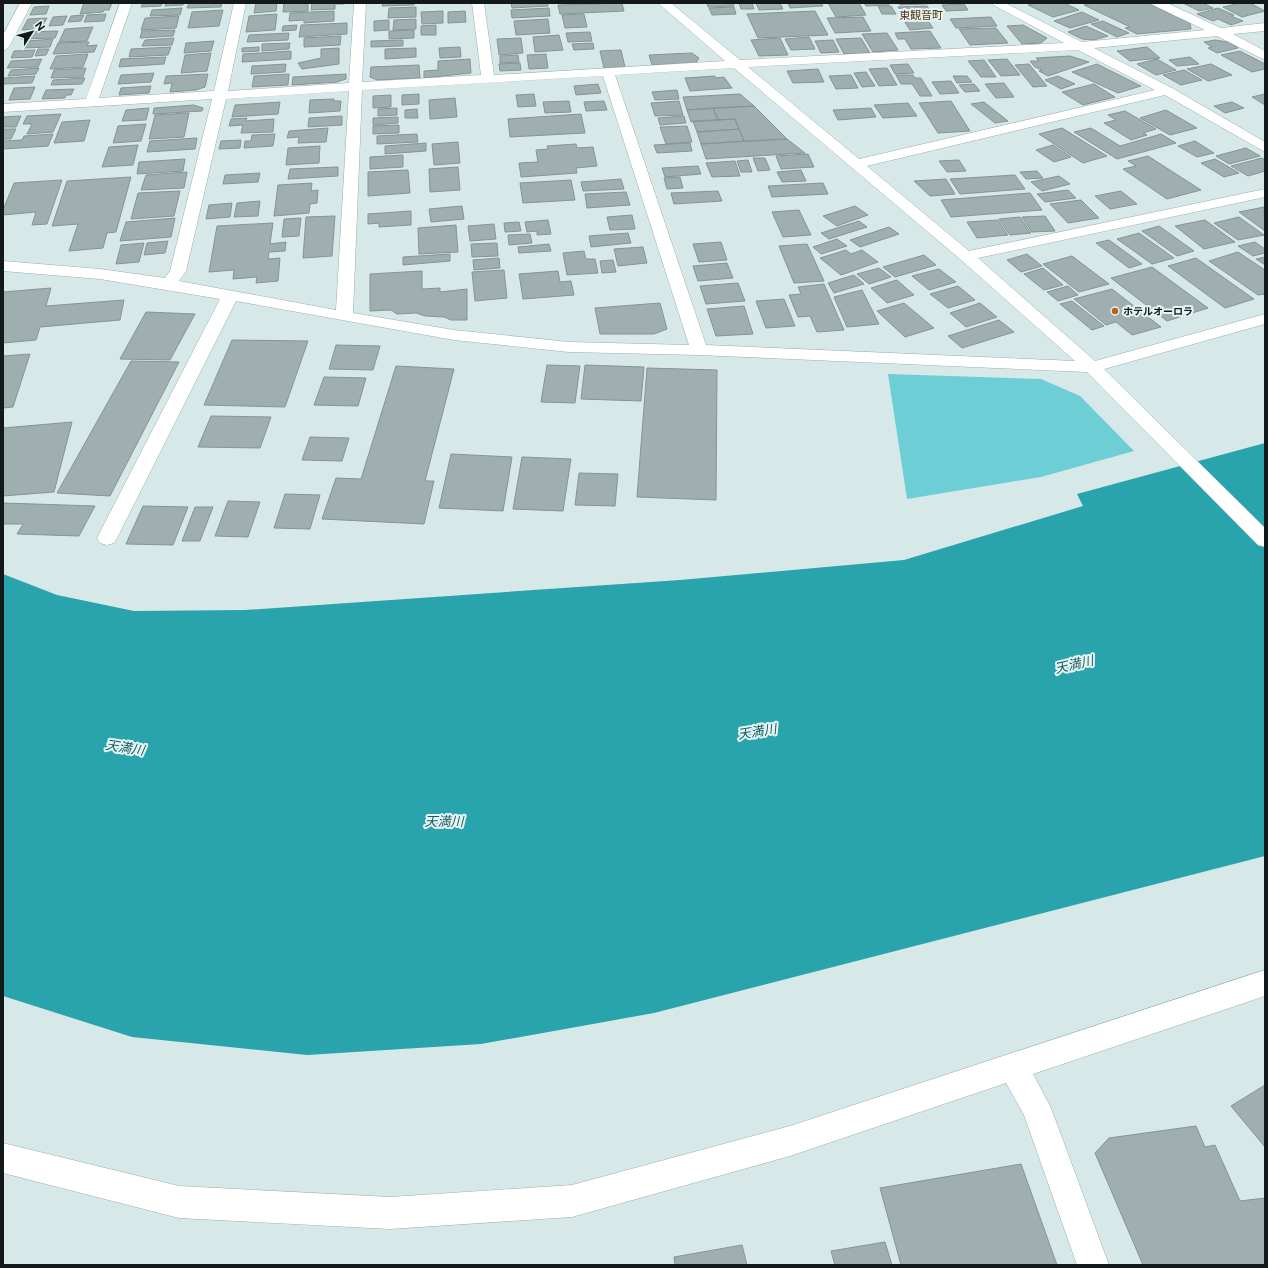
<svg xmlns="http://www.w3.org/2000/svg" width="1268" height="1268" viewBox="0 0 1268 1268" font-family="'Public Sans','Noto Sans JP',sans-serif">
<rect width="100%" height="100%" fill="#d7e8e9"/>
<path fill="#6dced5" d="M888 374 1041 379 1080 396 1134 451 1041 477 907 499Z"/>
<path fill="#29a4ac" d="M1265 443V856L654 1013 481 1044 307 1055 132 1037 3 996V574L57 595 134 611 245 610 680 580 904 560 1083 506 1077 494Z"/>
<path fill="#9fafb0" stroke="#859495" d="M84 3H112L109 10H104L103 12 80 14Z
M143 3H162L161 6 141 7Z
M166 3H184L183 5 165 6Z
M189 3H222L221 7 187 8Z
M256 3H277L276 11 254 13Z
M284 3H308V11L283 12Z
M312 3H344V4H335V9L311 10Z
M383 3H414V5L382 6Z
M511 3H548V6L512 8Z
M622 3 624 11 560 14 558 5Z
M707 3H733L734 6 708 7Z
M739 3H752L754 9H741Z
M756 3H780L783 9 759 10Z
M788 3H821L823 6 790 8Z
M828 3H859L866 15 836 17Z
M864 3H888L889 5 866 6Z
M899 3H945L900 5Z
M1035 3H1064L1079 10 1053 17 1028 5Z
M1091 3H1147L1190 23 1191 29 1137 34 1125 28 1130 27 1084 5Z
M1183 3H1203L1213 8 1199 11Z
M1241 3H1250L1265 11 1242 17 1223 7Z
M964 4 968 10 946 11 942 5Z
M49 6 46 14 30 15 34 7Z
M878 6H891L896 14H882Z
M927 6 931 12 902 13 898 7Z
M416 7V17L388 18 389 8Z
M734 7 736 14 712 15 709 8Z
M182 8 180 15 150 16 152 10Z
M549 8 550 16 512 18 511 10Z
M1218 8 1234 15 1231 16 1243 21 1231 25 1218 19 1213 21 1197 14Z
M223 10 219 26 188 28 192 12Z
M334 11V21L304 23V20L289 21 290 13Z
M443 11V23L422 24 421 12Z
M465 11 466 22 448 23V12Z
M815 11 828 35 758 38 747 14Z
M1082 12 1099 20 1070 28 1054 21Z
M106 14 104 21 84 22 87 15Z
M277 14 275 30 246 32 249 16Z
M584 14 587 27 565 28 562 15Z
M84 15 81 21 68 22 71 16Z
M924 15 933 28 910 30 901 16Z
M67 16 63 25 49 26 53 17Z
M179 16 176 28 141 30 145 18Z
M863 17 871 31 835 33 827 18Z
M991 17 997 26 956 28 950 19Z
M47 18 41 29 22 30 28 19Z
M416 19V29L393 30 394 20Z
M548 19 550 33 516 35 514 21Z
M389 20V30L374 31V21Z
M1103 21 1129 33 1117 37 1091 24Z
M347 23V34L299 37 301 25Z
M297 25 296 30 282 31 283 26Z
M436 25V35H421V26Z
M1023 25 1047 38 1041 43 1022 44 1007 26Z
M1086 26 1108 36 1094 40 1082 39 1068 32Z
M93 27 87 41 59 42 65 29Z
M996 28 1008 43 970 45 959 29Z
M175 30 173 36 140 38 142 31Z
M414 30V38L389 39V31Z
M58 31 55 38 21 39 24 32Z
M930 31 941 48 911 49 905 39H898L895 33Z
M590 32 592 41 568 42 566 33Z
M289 33 288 40 247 42 249 35Z
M887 33 898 50 873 52 862 34Z
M559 35 563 50 535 52 533 37Z
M341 36 340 45 304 47V38Z
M809 37 815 49 791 50 785 39Z
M174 38 172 45 142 46 145 40Z
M521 38 523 53 499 55 497 39Z
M780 38 788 55 759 56 751 40Z
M861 38 870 53 844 54 836 39Z
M53 39 50 47 23 48 27 41Z
M403 40V46L371 47V41Z
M833 40 839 52 821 53 815 41Z
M1215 40 1228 42 1238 48 1217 53 1208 48 1212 47 1204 42Z
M214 41 211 51 184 53 186 43Z
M89 42 87 46 97 45 94 52 53 54 58 43Z
M290 43 289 49 262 51V44Z
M593 43 594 49 574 50 572 44Z
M171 47 168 55 129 57 131 49Z
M259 47V51L242 52V48Z
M460 47 461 57 440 58 439 48Z
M1147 47 1160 58 1130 61 1117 51Z
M339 48V64L302 69 298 63 321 58V49Z
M416 48V57L385 59V49Z
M38 49H49L46 55 35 56Z
M35 50 32 57 11 58 14 51Z
M621 50 625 67 604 68 600 51Z
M291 51V59L242 62 243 54Z
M1240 51 1265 64V69L1252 72 1221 55Z
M211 53 207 71 181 73 185 55Z
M692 53 699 58 696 63 652 65 649 55Z
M88 54 83 67 50 69 56 56Z
M546 54 548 68 529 69 527 55Z
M518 55 519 62 500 63V56Z
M1070 56 1089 62 1048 76 1039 71 1042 70 1035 67 1030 61H1039L1036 58Z
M166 57 164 64 119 67 121 59Z
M1190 57 1199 64 1177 66 1169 60Z
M42 59 38 67 7 68 11 61Z
M470 59 471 73 424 78V71L438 70V61Z
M1007 59 1020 75 1001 76 988 60Z
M1157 59 1176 70 1156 75 1137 64Z
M984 60 996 77H981L968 61Z
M520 63 521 70 500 71 499 64Z
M286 64 285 72 251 74 252 66Z
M908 64 914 73 895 74 890 65Z
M1029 64 1047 86 1033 87 1015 65Z
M1097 64 1141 86 1118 93 1072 72Z
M1211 64 1232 75 1208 81 1187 69Z
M419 65 420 78 377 80 370 77 371 67Z
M39 68 36 74 8 76 11 70Z
M86 68 83 77 51 78 54 70Z
M887 68 897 85 879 86 869 69Z
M818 69 824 82 793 83 787 71Z
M1184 70 1202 80 1181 85 1163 75Z
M866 72 875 86 862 87 854 73Z
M154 73 151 82 118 84 121 75Z
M208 74 205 87 196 90 170 92 172 83 164 84 166 76Z
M289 74 288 85 252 87 254 76Z
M346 74V79L337 82 292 85 293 77Z
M851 75 858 88 836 89 829 76Z
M896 75H913L915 78H921L932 96H920L912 84H901Z
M35 76 32 83 3 84 4 78Z
M715 76V78L724 77 732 88 690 91 685 78Z
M953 76H967L972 82 957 83Z
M1058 76 1075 84 1061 89 1045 80Z
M85 78 82 84 51 85 53 80Z
M951 81 959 93 940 94 932 82Z
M1004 83 1014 97 996 98 985 84Z
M598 84 601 93 576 95 574 86Z
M974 84 980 91 965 92 959 85Z
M1094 84 1115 97 1083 105 1062 92Z
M151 86 149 93 119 95 121 88Z
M35 87 30 99 9 100 14 88Z
M74 89 71 95H66L65 98 42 99 46 90Z
M677 90 679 99 655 100 652 92Z
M419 94V104L402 105V95Z
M534 94 536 106 518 107 516 95Z
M740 94 754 106 687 110 683 97Z
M1265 94V105L1252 97Z
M391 95V107L373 108V96Z
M455 98 457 117 430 119 429 100Z
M334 99V101H341L340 111 309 113 310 100Z
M569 101 571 112 545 113 543 102Z
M604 101 607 110 586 111 584 102Z
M679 101 683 115 655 116 651 103Z
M951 101 970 131 938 133 919 103Z
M280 102 278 114 232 117 235 105Z
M984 102 1008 121 995 123 971 104Z
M1232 102 1244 108 1225 113 1214 106Z
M908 103 917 116 883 118 874 105Z
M194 105 203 108 202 111 153 114 154 108Z
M754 106 787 139 744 141 735 119 718 120 713 108Z
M149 108 146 120 122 121 126 110Z
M397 108V115L378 116V109Z
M713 108 718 120 691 122 687 110Z
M871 108 876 117 838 120 833 110Z
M417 109 418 118H405V110Z
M1166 110 1197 128 1170 135 1140 118Z
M1125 111 1156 129 1143 133 1147 135 1131 140 1104 123 1116 120 1108 115Z
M189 113 184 137 149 139 155 115Z
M61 114 53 132 27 134 32 124H23L27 116Z
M581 114 585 133 510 137 508 119Z
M21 116 16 127H3V117Z
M342 116V125L308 127 309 118Z
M684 116 686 123 660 125 658 118Z
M398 117V123L373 125V118Z
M247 118 246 121 274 119 273 132 241 133 243 125 229 126 231 119Z
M735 119 739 129 697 132 693 121Z
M90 120 84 141 54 143 62 122Z
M146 124 141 141 113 143 118 126Z
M399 125V133L373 134V126Z
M687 126 692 142 666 144 660 127Z
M328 128 326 142 298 143 299 137 287 138 289 131Z
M1062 128 1107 156 1083 163 1039 134Z
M1091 128 1120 146 1161 134 1176 143 1117 159 1074 132Z
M3 129H16L11 139H3Z
M739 129 744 141 701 144 697 132Z
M53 134 48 146 3 149V141L22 140 24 136Z
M275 134 273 146 244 148 245 141H251L252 135Z
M417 134 418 142 377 144V136Z
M197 138 195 149 147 152 150 141Z
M787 139 805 153 706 159 701 144Z
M241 140 240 148 219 149 221 141Z
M1195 141 1214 153 1197 157 1178 146Z
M458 142 460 163 434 165 432 144Z
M426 143V151L385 154V146Z
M690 143 692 151 657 153 654 145Z
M576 144 577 148 593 147 597 166 576 168 577 173 521 177 519 163 538 162 536 150 548 149 547 146Z
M138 145 133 165 102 167 109 147Z
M1053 145 1071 157 1054 162 1036 150Z
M320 146 319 163 286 165 288 148Z
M1246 148 1260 156 1229 164 1216 156Z
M808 154 814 167 781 169 776 156Z
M403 155V167L370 169V157Z
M1148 156 1201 190 1167 199 1123 169 1136 166 1128 161Z
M753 158H765L770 170 758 171Z
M1262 158 1265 160V171L1248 176 1231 166Z
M185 159 183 171 137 174 139 162Z
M1215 159 1239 173 1224 177 1201 163Z
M748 160 752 172H741L737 161Z
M959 160 966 171 947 172 939 161Z
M735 161 740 176 712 177 706 163Z
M698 166 701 174 665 177 662 168Z
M338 167V176L288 179 290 169Z
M458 167 460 190 430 192 429 169Z
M408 170 410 193 368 196V172Z
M801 170 806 181 782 182 777 172Z
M1037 171 1043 178 1026 179 1020 172Z
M187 172 184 188 141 190 146 175Z
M260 173 258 182 223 184 225 175Z
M1015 175 1025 189 960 194 950 179Z
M1059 176 1070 184 1042 191 1031 182Z
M131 177 116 232 107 233 103 248 69 251 78 224 52 226 67 181Z
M680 177 683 188 667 189 664 178Z
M621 179 624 189 583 191 581 182Z
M946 179 955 194 930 196 914 181Z
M62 180 47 224 32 225 36 212 3 215V210L14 183Z
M571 180 575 200 523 203 520 183Z
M312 183 311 191 318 190 317 203 310 204 309 213 274 216 278 185Z
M823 183 828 194 772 197 768 186Z
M1068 190 1076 198 1045 202 1037 194Z
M180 191 174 216 131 219 138 193Z
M718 191 722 201 674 204 671 193Z
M1121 191 1137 204 1110 209 1095 196Z
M626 192 630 205 587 208 585 194Z
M1030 193 1042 210 951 217 941 200Z
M1081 200 1099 218 1068 223 1050 204Z
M260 201 258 216 234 217 237 203Z
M232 203 230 217 206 219 209 205Z
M462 206 464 219 431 222 429 209Z
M855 206 868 215 837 226 823 216Z
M1264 207 1265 231 1239 212Z
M799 210 811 235 783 237 772 212Z
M411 211V225L379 227V223L368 224V214Z
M632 215 635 229 610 230 607 217Z
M335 216 332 256 303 258 306 217Z
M1045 216 1055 231 1032 232 1022 217Z
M1020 217 1031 233 1010 235 999 219Z
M1239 217 1264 235 1238 240 1214 223Z
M175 218 171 237 120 241 126 222Z
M301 218 299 236 282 237 284 219Z
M548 220 551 234 537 235V231L527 232 525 222Z
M998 220 1008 235 977 238 967 222Z
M1205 220 1235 242 1204 249 1175 226Z
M859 221 867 227 829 239 821 233Z
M519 222 521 231 505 232 504 223Z
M273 223 270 244 286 242 285 251 269 252 268 259 280 258 278 281 256 283 257 277 233 279 234 270 209 272 217 226Z
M494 224 496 239 470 241 468 226Z
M456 225 458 252 419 254 418 228Z
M1159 226 1194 251 1177 256 1142 231Z
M889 227 899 234 860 247 850 240Z
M628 233 631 243 591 247 589 236Z
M1139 233 1174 258 1152 264 1117 239Z
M530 234 532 243 509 245 508 235Z
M837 239 847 246 821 254 813 247Z
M1109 240 1142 264 1129 268 1096 243Z
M168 241 165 253 144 255 147 243Z
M721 242 727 260 699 262 693 244Z
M1255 242 1265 249V253L1253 256 1238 246Z
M144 243 139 262 116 264 121 245Z
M497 243 498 256 472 257 471 244Z
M549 244 551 251 519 253 518 247Z
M807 244 824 281 794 283 779 246Z
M643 247 647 263 618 266 614 249Z
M846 250 851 254 862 250 878 262 841 275 820 258Z
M584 251 586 259H595L598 273 567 275 563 253Z
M1238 252 1265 270V294L1258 295 1209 261Z
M450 254V261L403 265V257Z
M1027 254 1042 266 1021 272 1007 260Z
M924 255 936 265 895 277 883 267Z
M1072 256 1109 284 1079 292 1043 264Z
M1265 257V265L1256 259Z
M499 258 500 268 474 270 473 260Z
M1196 258 1254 299 1225 308 1168 266Z
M613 260 616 272 602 273 600 261Z
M727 263 733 278 698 281 693 266Z
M1152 267 1208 308 1167 321 1111 278Z
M879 268 891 277 869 284 857 274Z
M1043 268 1063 285 1044 290 1024 274Z
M939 269 956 282 929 290 912 276Z
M504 270 507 298 475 301 472 272Z
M422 271V289L440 288V292L467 289V320H451L444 317 425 316 416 313 397 314 391 310 370 311V274Z
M558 271 560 282 571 281 574 295 523 299 519 274Z
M854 275 864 284 834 293 828 283Z
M897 280 914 295 887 303 871 288Z
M738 283 745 301 706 304 700 286Z
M824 284 844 330 817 332 810 316 798 317 789 295 801 294 798 287Z
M958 286 975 300 948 308 930 294Z
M1068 286 1078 295 1058 301 1047 292Z
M51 288 46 306 124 300 120 320 40 327 36 340 3 343V292Z
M1112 289 1161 327 1132 335 1116 322 1106 325 1074 299Z
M862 290 879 324 847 327 834 297Z
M784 299 795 326 766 328 756 301Z
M1072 301 1104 326 1092 330 1060 304Z
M660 303 667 329 654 334H600L595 308Z
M904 303 934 328 905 337 877 311Z
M980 303 997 317 966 327 950 313Z
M744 306 753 334 716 336 707 309Z
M146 312 195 314 170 360 120 359Z
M999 320 1014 332 962 348 948 336Z
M232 340 308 341 285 407 204 405Z
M336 345 380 346 373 370 329 369Z
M30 354 13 407 3 408V356Z
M131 361 179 362 110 496 57 493Z
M547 365 580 366 575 403 541 402Z
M585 365 644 367 641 401 581 399Z
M396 366 454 369 425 481H434L424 524 322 519 336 478 361 479Z
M647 368 717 370 716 500 637 497Z
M324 377 366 378 358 406 314 405Z
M211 416 271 417 260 448 198 447Z
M72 422 54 492 3 496V428Z
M310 437 349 438 342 461 302 460Z
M451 454 512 457 503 511 439 508Z
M522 457 571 459 563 511 513 509Z
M579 473 618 474 615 506 575 505Z
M285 494 320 495 310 529 274 528Z
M228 501 260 502 248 537 215 536Z
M3 503 95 506 79 536 17 534 23 524H3Z
M143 506 188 507 173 545 126 544Z
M195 507H213L200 541H182Z
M1265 1085V1147L1231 1106Z
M1196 1126 1205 1147 1215 1145 1240 1201 1265 1198V1265H1143L1095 1153 1109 1138Z
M1021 1164 1057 1265H901L880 1188Z
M885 1242 892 1265H835L831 1251Z
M742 1245 747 1265H675L674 1257Z"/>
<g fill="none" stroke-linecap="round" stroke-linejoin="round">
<g stroke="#9dadae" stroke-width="1">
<path id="minor" d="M20 3H32L9 47 3 51V35Z
M120 3H132L99 98 214 91 234 3H246L228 91 349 83 354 3H366L362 82 481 75 472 3H484L494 75 725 61 658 3H671L740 60 1064 43 990 3H1005L1082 42 1205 30 1153 5 1151 3H1167L1221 28 1265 23V31L1233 34 1265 51V60L1217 36 1094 48 1172 88 1265 142V152L1165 95 867 166 969 251 1265 189V197L978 258 1095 361 1265 314V324L1104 369 1265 528V547L1258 545 1087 372 699 355 569 352 454 340 236 301 117 538 114 543 107 545 100 543 97 538 220 299 100 279 3 271V261L100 269 165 278 170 271 212 99 3 112V104L86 99ZM1078 50 1155 90 859 159 748 67ZM734 68 960 259 1075 361 706 345 615 75ZM603 76 689 345 569 342 454 330 353 313 362 90ZM349 91 336 310 179 281 186 271 226 99Z
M1265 970V996L1033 1074 1051 1108 1109 1265H1077L1024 1115 1006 1083 790 1156 572 1217 390 1229 179 1218 3 1173V1143L179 1186 390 1197 572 1185 790 1126Z"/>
</g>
<use href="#minor" fill="#fff" fill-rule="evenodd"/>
</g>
<circle fill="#be6017" stroke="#e4f5f6" stroke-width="1.5" cx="1115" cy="311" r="4"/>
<g text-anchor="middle" stroke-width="4" stroke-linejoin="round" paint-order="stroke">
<g font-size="10" font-weight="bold" fill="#131919" stroke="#e4f5f6" text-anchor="start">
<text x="1123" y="315">ホテルオーロラ</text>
</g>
<g font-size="11" fill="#5f3011" stroke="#e4f5f6">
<text x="921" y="19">東観音町</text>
</g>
<g font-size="13" font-style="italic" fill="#1a5b5f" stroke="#e4f5f6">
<text transform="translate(1074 664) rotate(-13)" y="5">天満川</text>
<text transform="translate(757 731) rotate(-9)" y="5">天満川</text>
<text transform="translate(125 747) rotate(9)" y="5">天満川</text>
<text x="444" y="826">天満川</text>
</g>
</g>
<rect width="1268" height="1268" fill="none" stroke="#131919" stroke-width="8"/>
<g transform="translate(32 32) rotate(54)" stroke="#e4f5f6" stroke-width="3" paint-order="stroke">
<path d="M0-3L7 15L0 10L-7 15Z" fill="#131919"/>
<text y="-6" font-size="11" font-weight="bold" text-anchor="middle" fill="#131919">N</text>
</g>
</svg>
